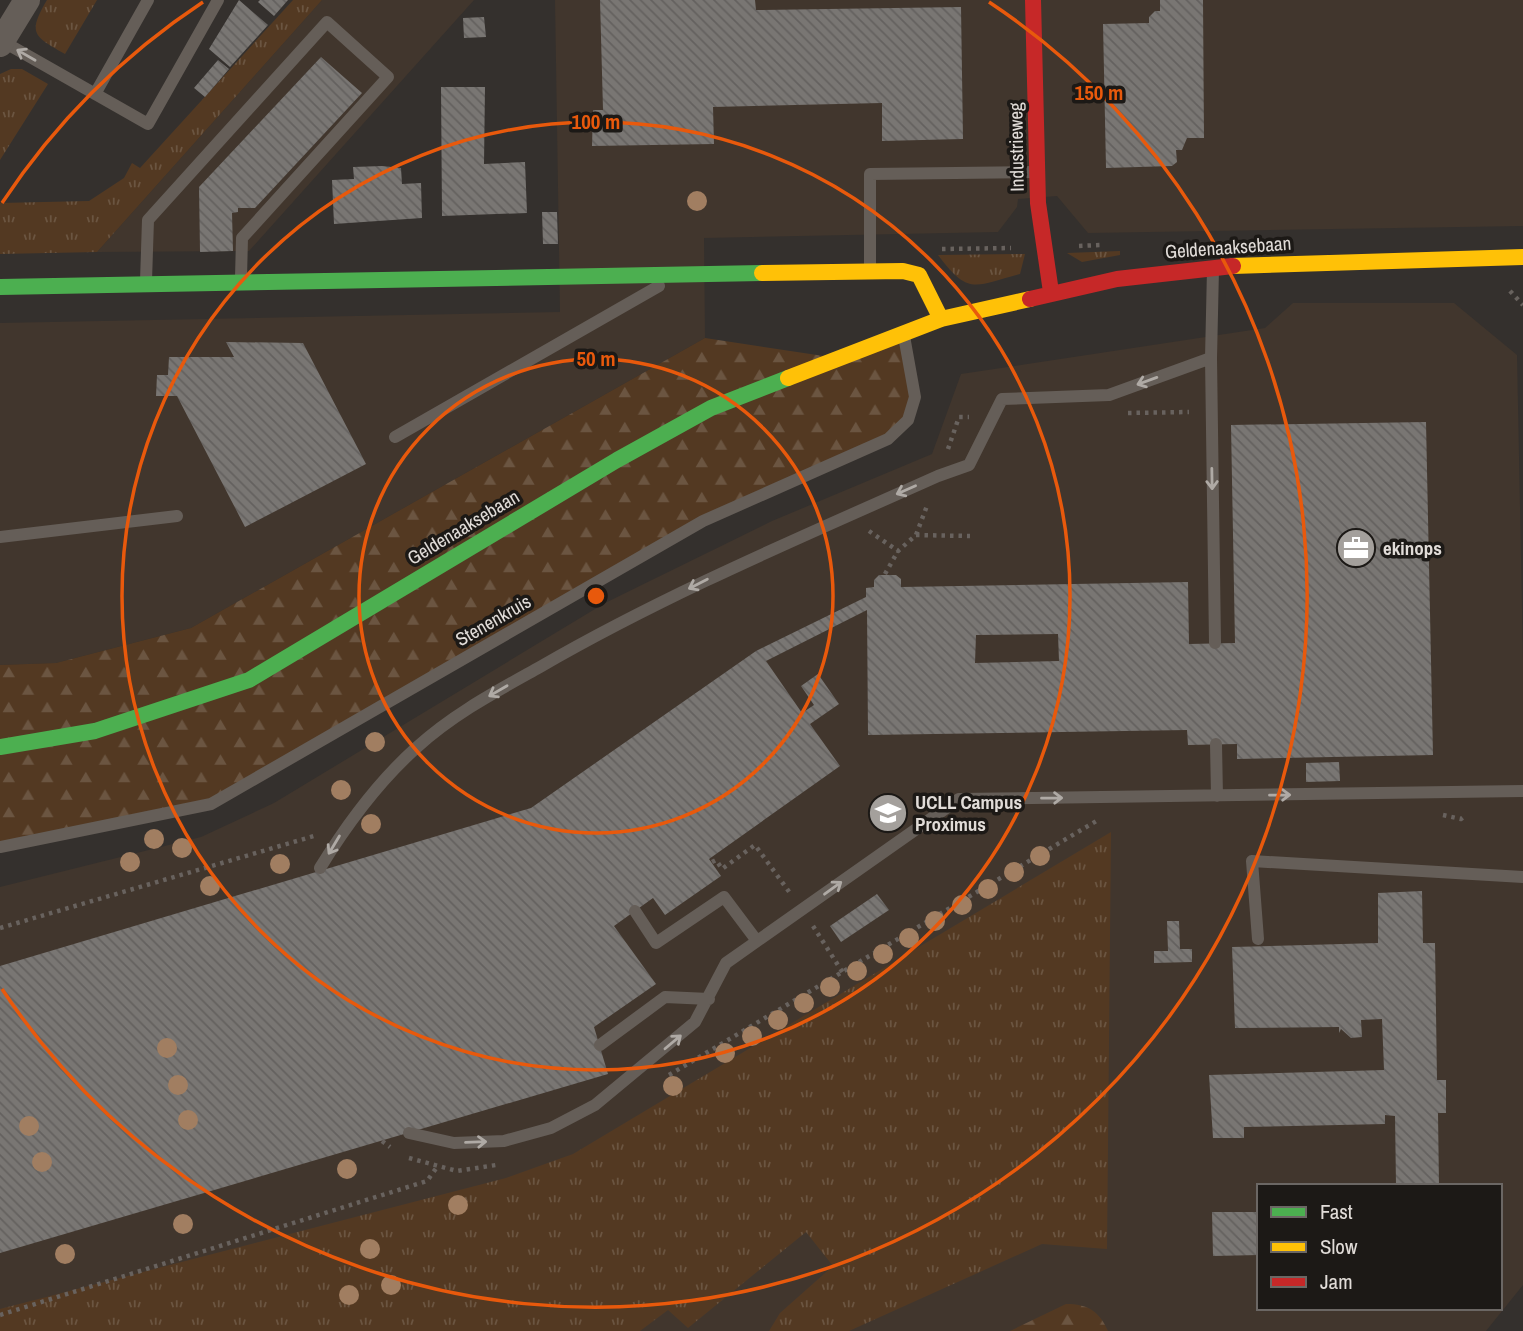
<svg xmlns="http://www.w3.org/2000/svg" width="1523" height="1331" viewBox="0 0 1523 1331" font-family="'Archivo Narrow',sans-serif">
<defs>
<pattern id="grass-tufts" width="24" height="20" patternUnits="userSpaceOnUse" patternTransform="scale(1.75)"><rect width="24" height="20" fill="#533922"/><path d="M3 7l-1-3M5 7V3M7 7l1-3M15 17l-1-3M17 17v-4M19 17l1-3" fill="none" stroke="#6b5541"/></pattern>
<pattern id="forest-firs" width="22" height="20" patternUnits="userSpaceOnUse" patternTransform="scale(1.75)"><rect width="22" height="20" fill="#533922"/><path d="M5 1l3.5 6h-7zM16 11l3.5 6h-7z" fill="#6b5541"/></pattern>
<pattern id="building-back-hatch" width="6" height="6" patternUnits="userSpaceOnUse" patternTransform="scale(1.75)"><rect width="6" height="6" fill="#797673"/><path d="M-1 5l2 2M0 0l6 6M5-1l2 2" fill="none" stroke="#64615f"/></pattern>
</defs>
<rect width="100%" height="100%" fill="#34302d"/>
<path fill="#41362d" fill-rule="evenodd" d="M322 0H474L249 251 97 252Z
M555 0H1523V226L1088 233 1057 196 1018 199 1017 207 998 232 704 238 705 338 191 628 56 663 0 665V323L560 312Z
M1293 303H1454L1517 355 1523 660V1285L1486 1331H0V887L201 837 274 803 605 603 772 521 932 454 961 374 1265 328ZM1259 1186H1500V1308H1259Z"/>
<path fill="url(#grass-tufts)" d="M47 0H97L65 54C34 36 27 34 47 0Z
M293 0H322L97 252 0 254V203L89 201 124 178 132 163 140 168Z
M11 69H22L48 84 0 160V74Z
M1120 251V255L1082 262 1067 253Z
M1025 254 1020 274C974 286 969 296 938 255Z
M1111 832 1107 1249 1042 1244 849 1331H769L780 1313 833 1266 806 1232 688 1328 668 1310 640 1331H0V1309L506 1178 573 1154Z"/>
<path fill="url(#forest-firs)" d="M903 333 915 397 908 420 888 439 703 522 211 804 0 847V665L56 663 191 628 705 338 837 358Z
M1066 1304C1088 1304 1099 1311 1108 1331H1010Z"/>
<path fill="url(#building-back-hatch)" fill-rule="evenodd" d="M239 0 268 25 230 67 209 49Z
M260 0H288L274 16 258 2Z
M600 0H755L756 10 961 7 963 139 882 141V103L713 107 714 144 592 146 593 110H603Z
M1160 0H1203L1204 138H1187L1182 150H1176L1177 162 1172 166 1106 168 1103 24 1149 23V17L1155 11H1160Z
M484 17 486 37 464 38 463 18Z
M321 57 362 93 255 208H238V212L232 213 233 251 200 252 199 187Z
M218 60 229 69 205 97 194 88Z
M441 87H485L484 164 525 162 527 213 442 216Z
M382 166 401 168 402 184 421 183 422 218 334 224 332 180 354 179 353 167Z
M542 212H557L558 244H543Z
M226 342 303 343 366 464 245 527 177 396H156L157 375H168L169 357H234Z
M1426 422 1433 755 1237 759V744L1188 745 1187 730 868 735 867 610 766 661 802 713 814 705 801 686 818 674 839 704 810 724 840 766 709 859 721 876 665 915 653 898 614 926 656 984 594 1027 608 1074 0 1253V966L531 808 756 651 866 597V588L874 587V580L879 575H896L901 579V587L1188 582 1189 644 1235 643 1231 425ZM1058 634 1059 661 975 663 976 635Z
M1339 762 1340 781 1306 782V763Z
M1422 891 1423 943H1435L1437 1080H1446V1113H1438L1439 1186H1396L1395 1116 1385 1115V1124L1244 1127V1138H1213L1209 1075 1384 1070 1382 1019 1361 1020 1362 1037 1351 1038 1341 1029 1339 1033V1027L1235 1028 1232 947 1378 943V893Z
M877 894 889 910 841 942 830 926Z
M1167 921H1179L1180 949H1192V962L1154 963V951H1168Z
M1212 1212H1259V1255L1213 1256Z"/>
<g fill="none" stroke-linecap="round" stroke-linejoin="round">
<path stroke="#68625e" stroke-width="4.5" stroke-dasharray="3.5 5" stroke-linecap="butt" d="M1079 246 1101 245
M942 249 1011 248
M1510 291 1523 305
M1128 413 1189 412
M948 449 959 417H969
M869 531 898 551 916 535 928 503
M916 535 970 536
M885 574 898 551
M1443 815 1461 819 1466 815
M712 862 716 860 722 869 755 845 790 893
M813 926 843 973
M0 928 314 836
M669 1075 1098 820
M382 1141 390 1147
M409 1158 457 1171 496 1165
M0 1315 427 1181 437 1167"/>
<path stroke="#655e58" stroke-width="12" d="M2 41 148 124 218 0
M95 94 148 0
M870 269V174L1033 172
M1213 269 1211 358 1215 643
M146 281 148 220 327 22 388 77 242 238 241 278
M395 437 659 286
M0 537 177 516
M1216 744 1217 796
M0 847 211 804 703 521 888 439 908 420 915 397 904 336
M320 868C347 824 377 783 416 748 453 714 497 691 540 667 668 593 804 536 938 476L969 465 1002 399 1109 395 1211 358
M635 911 656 943 724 897 757 941
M1258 939 1252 861 1523 877
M600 1045 665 997 709 999
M409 1133 454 1143 504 1141 551 1128 595 1105 695 1022 726 963 959 799 1523 791"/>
<path stroke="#655e58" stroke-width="26" d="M0 44 27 0"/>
<path stroke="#4caf50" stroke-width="16" d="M0 287 762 273
M0 747 95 731 249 680 617 460 711 408 788 378"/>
<path stroke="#ffc107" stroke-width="16" d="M1233 266 1523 257
M762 273 903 271 919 275 941 319
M788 378 941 319 1030 299"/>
<path stroke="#c62828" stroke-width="16" d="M1033 0 1038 203 1051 292
M1030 299 1117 279 1233 266"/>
</g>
<g fill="#a17e61">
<circle cx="697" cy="201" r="10"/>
<circle cx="375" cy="742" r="10"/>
<circle cx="341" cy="790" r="10"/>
<circle cx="371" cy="824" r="10"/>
<circle cx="154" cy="839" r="10"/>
<circle cx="182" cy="848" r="10"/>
<circle cx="1040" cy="856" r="10"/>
<circle cx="130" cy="862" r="10"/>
<circle cx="280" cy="864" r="10"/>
<circle cx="1014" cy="872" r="10"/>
<circle cx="210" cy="886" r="10"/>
<circle cx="988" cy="889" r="10"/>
<circle cx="962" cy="905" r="10"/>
<circle cx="935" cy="921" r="10"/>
<circle cx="909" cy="938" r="10"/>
<circle cx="883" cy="954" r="10"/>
<circle cx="857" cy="971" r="10"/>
<circle cx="830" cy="987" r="10"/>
<circle cx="804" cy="1003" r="10"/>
<circle cx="778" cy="1020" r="10"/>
<circle cx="752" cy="1036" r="10"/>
<circle cx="167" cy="1048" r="10"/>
<circle cx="725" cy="1053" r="10"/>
<circle cx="178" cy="1085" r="10"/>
<circle cx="673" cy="1086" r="10"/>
<circle cx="188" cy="1120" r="10"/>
<circle cx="29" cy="1126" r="10"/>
<circle cx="42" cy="1162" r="10"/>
<circle cx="347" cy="1169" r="10"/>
<circle cx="458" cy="1205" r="10"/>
<circle cx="183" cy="1224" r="10"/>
<circle cx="370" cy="1249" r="10"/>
<circle cx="65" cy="1254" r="10"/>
<circle cx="391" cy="1285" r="10"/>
<circle cx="349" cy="1295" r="10"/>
</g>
<defs><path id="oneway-shaft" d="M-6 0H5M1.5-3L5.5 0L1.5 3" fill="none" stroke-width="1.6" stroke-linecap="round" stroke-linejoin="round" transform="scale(1.75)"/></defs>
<g stroke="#afaaa5">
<use href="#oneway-shaft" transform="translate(26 55) rotate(-150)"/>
<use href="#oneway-shaft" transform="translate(1147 381) rotate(160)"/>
<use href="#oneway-shaft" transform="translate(1212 479) rotate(89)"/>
<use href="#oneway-shaft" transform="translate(906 490) rotate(156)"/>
<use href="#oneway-shaft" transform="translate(698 584) rotate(153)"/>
<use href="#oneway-shaft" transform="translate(498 691) rotate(150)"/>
<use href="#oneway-shaft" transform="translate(1280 795) rotate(-1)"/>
<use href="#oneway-shaft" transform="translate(1052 798) rotate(-1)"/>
<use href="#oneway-shaft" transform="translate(334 845) rotate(121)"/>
<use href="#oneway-shaft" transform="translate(833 888) rotate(-36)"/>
<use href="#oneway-shaft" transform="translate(673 1042) rotate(-40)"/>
<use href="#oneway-shaft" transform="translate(476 1142) rotate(-2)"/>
</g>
<g fill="none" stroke="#e8590c" stroke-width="3.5">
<circle cx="596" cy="596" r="237"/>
<circle cx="596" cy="596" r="474"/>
<path d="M2 203A712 712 0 0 1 203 2M989 2A712 712 0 1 1 2 989"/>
</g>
<defs>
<g id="office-disc" transform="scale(2.0125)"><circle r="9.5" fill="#a4a09c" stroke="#1c1916"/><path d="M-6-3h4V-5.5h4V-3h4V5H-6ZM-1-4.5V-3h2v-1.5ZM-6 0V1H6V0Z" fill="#fff"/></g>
<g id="university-disc" transform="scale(2.0125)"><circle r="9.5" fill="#a4a09c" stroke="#1c1916"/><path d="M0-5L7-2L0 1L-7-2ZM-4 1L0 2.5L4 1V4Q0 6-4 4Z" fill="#fff"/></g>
</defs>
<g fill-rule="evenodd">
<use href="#office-disc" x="1356" y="548"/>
<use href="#university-disc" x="888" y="813"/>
</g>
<g text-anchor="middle" stroke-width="7" stroke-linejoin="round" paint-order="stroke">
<g font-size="19" fill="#e1dcd8" stroke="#1c1916">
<text transform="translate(1016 147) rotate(-91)" y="7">Industrieweg</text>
<text transform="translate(1228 247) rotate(-4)" y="7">Geldenaaksebaan</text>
<text transform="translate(463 527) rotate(-31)" y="7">Geldenaaksebaan</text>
<text transform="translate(493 620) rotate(-30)" y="7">Stenenkruis</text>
</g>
<g font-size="19" font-weight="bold" fill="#e1dcd8" stroke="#1c1916" text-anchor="start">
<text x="1383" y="555">ekinops</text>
<text x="915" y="809">UCLL Campus<tspan x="915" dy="22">Proximus</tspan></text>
</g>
</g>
<circle cx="596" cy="596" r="10" fill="#e8590c" stroke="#1c1916" stroke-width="3.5"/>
<g font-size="21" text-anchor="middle" font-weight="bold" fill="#e8590c" stroke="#1c1916" stroke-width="7" stroke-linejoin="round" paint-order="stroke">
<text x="1099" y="100">150 m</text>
<text x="596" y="129">100 m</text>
<text x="596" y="366">50 m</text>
</g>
<rect x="1257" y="1184" width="245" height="126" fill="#1c1916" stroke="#6b6764" stroke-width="2"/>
<rect x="1271" y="1207" width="35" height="10" fill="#4caf50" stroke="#6b6764" stroke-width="2"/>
<text x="1320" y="1219" font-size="21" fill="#e1dcd8">Fast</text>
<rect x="1271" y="1242" width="35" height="10" fill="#ffc107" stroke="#6b6764" stroke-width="2"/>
<text x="1320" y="1254" font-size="21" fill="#e1dcd8">Slow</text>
<rect x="1271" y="1277" width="35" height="10" fill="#c62828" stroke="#6b6764" stroke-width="2"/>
<text x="1320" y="1289" font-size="21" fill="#e1dcd8">Jam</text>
</svg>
